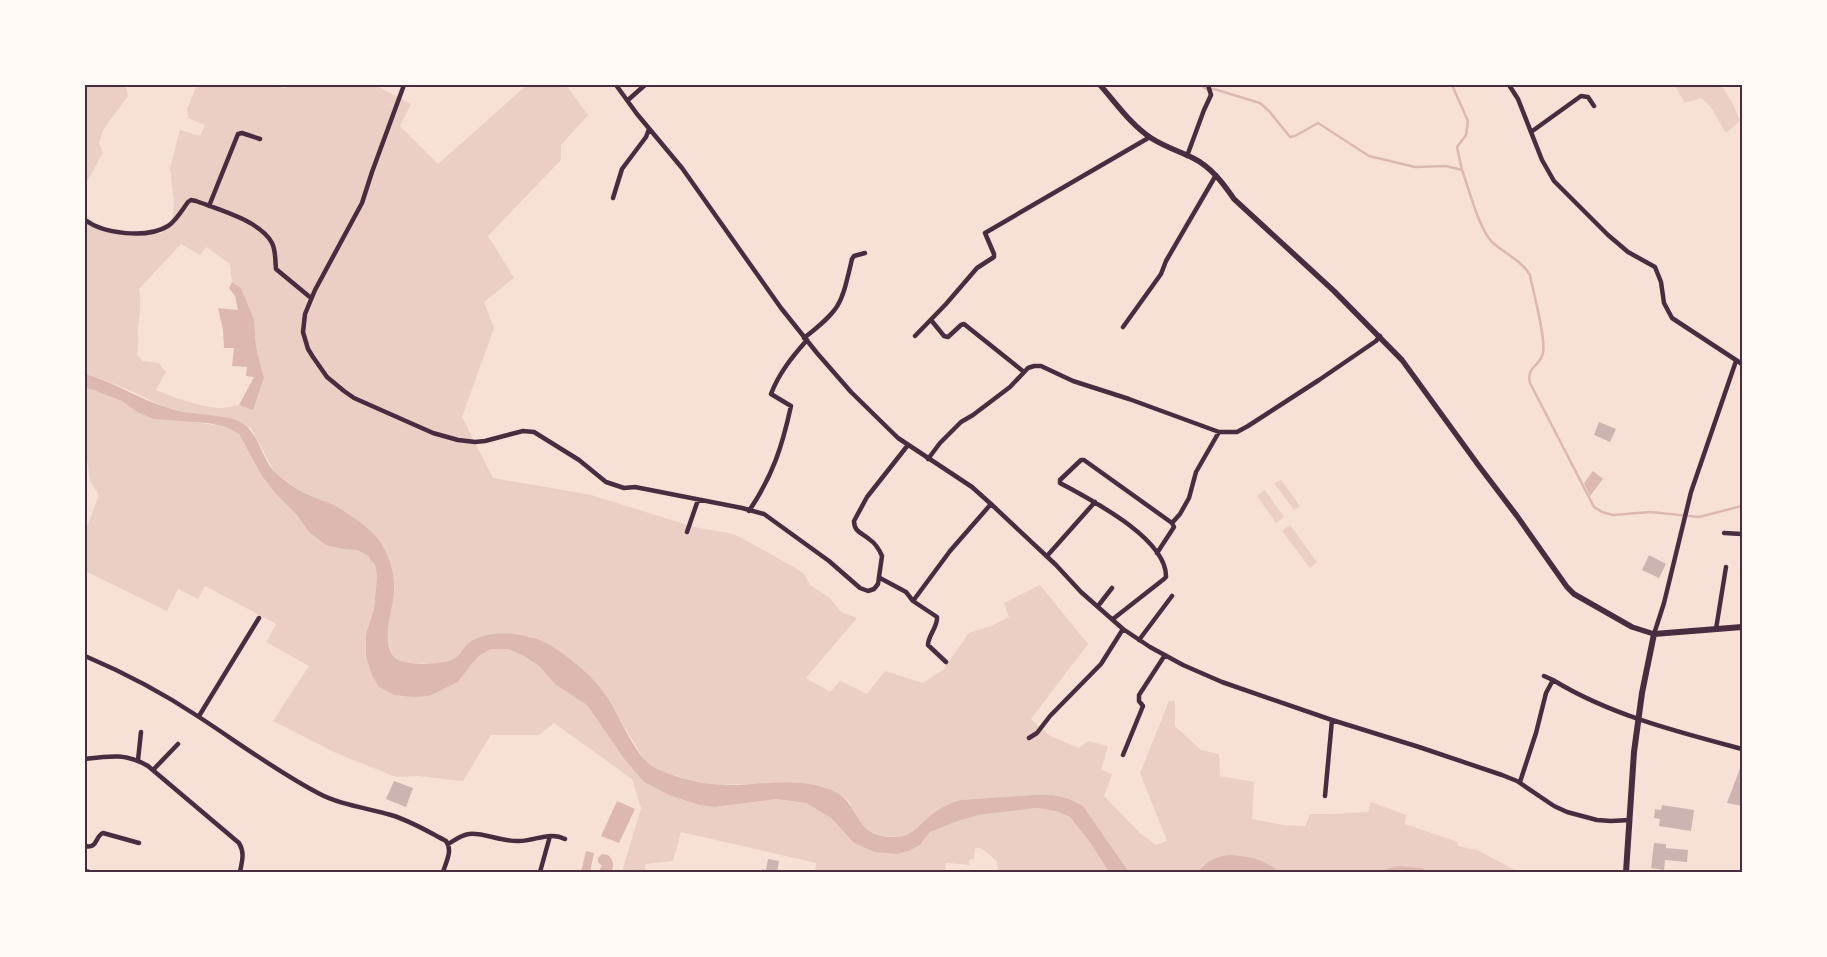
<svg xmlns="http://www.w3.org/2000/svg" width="1827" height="957" viewBox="0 0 1827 957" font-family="Rubik,sans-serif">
<rect width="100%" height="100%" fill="#f7e1d7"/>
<path fill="#ebcfc5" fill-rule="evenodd" d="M85 85H126L128 96 103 130 99 143 103 153 85 185Z
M197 85H281L284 89 286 85H375L411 104 400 126 438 164 527 85H566L588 115 561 145V160L488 236 514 278 484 302 494 328 462 417 493 478 591 495 694 527 734 534 794 567 804 574 810 585 830 598 841 612 857 618 806 678 830 692 840 681 867 694 885 671 923 683 943 670 969 633 991 626 1009 617 1004 603 1040 585 1088 644 1031 719 1050 736 1079 748 1088 741 1108 746 1101 770 1112 774 1104 796 1140 833 1156 845 1167 841 1140 773 1169 701H1175V726L1201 750 1219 754 1220 776 1254 782 1252 819 1283 825 1305 826 1310 814H1331L1368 812 1371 802 1406 815 1405 824 1458 842V846L1477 850 1519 872H1431L1422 868 1398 866 1376 872H1279L1204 864 1197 872H1129L1083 806 1034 795 960 800 907 836 896 837 882 836 865 830 858 820 849 801 834 791 740 784 713 785 690 780 660 771 645 761 623 725 609 699 597 684 575 664 549 645 530 636 470 642 454 659 435 664 404 663 393 657 388 642V632L394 588 338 508 302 492 275 473 251 428 166 408 129 390 99 378 85 374V213L102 231 140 235 161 233 172 226 174 203 170 168 180 130 200 136 205 125 188 118 187 109ZM181 244 200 255 206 247 230 264 232 282 241 288 254 319 256 347 264 378 253 410C249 408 243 405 238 405 231 406 227 408 219 408 197 406 176 398 156 390L166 372 159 363 143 361 137 355C139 347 138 339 138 330 139 316 142 303 139 289Z
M1674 85 1711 86 1721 85 1732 102 1740 121 1726 133 1710 106 1701 98 1685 103Z
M85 388 93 390 122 401 137 412 226 427 239 434 262 476 275 493 296 514 309 532 343 549 357 550 367 555 375 565 377 577 374 609 366 634V656L458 682 470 666 480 655 491 649H508L524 656 539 666 556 685 587 705 625 760 644 782 669 795 699 805 715 807 777 799 806 803 831 818 854 843 897 854 909 851 920 845 930 832 955 822 978 815 1037 808 1056 811 1070 817 1089 841 1109 872H998L997 861 981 848H975L974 859 969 860 970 865 946 863 945 872H815L816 863 681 832 673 861 646 864 644 872H622L641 808 632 779 554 723 539 735H491L463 781 418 776 396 777 336 753 273 721 309 666 266 642 276 624 205 586 198 599 178 589 167 611 85 571V532L99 495 90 481 85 446Z
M1281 480 1300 506 1294 510 1274 483Z
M1265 490 1284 517 1276 523 1257 496Z
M1290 525 1317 562 1310 568 1282 531Z"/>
<path fill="#dcb8b0" d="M232 282 241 288 254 319 256 347 264 378 253 410 239 405 254 377 246 376 247 367 232 366 234 348H224L223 330 218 308 238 310 235 296 229 288Z
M85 374C114 382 137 398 165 407 181 413 199 414 216 416 221 417 228 417 233 419 262 428 258 459 278 475 285 481 294 487 302 492 313 498 327 501 339 508 353 517 374 530 382 545 390 558 395 575 394 589 394 608 380 641 394 657 403 667 444 665 455 658 461 654 464 646 470 642 490 628 528 633 548 644 569 656 599 681 611 703 620 719 634 750 647 762 656 770 667 773 678 777 689 780 700 783 711 784 752 789 792 774 831 790 864 803 849 838 897 837 913 837 922 821 934 813 942 807 950 803 960 800L1034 795H1053L1069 799 1083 806 1129 872H1109L1089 841 1070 817 1056 811 1037 808 978 815 955 822 930 832 920 845 909 851 897 854 875 852 854 843 831 818 806 803 777 799 715 807 699 805 669 795 644 782 625 760 587 705 556 685 539 666 524 656 508 649H491L480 655 470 666 458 682 429 696 413 697 395 695 379 687 372 675 366 656V634L374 609 377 577 375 565 367 555 357 550 343 549 326 545 309 532 296 514 275 493 262 476 239 434 226 427 208 423 154 419 137 412 122 401 93 390 85 388Z
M1593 471 1603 479 1590 496 1584 483Z
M617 801 635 809 619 843 601 836Z
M586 851 594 853 590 872H581Z
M602 854 608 855C613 860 615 865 611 872H598L602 866 598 862V858Z
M1229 855C1249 856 1264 859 1279 872H1197C1207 861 1215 857 1229 855Z
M1398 866 1422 868 1430 872H1376Z"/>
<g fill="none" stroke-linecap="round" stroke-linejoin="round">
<path stroke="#dcb8b0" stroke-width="2.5" d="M1201 85 1206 89H1214L1260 103 1269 111 1290 137 1295 136 1318 123 1369 156 1415 167 1446 166 1462 170C1469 189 1479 229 1492 242 1505 254 1520 259 1530 275 1533 292 1546 337 1543 353 1540 367 1526 366 1530 383L1594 507 1602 512 1613 515 1650 512 1699 517 1742 506
M1452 85 1468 121 1466 135 1457 147 1462 170"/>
</g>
<path fill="#ccb4b1" d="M1599 422 1616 429 1610 442 1594 435Z
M1649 555 1666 564 1659 578 1642 570Z
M1742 763V806L1727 803Z
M394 781 413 788 406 807 386 799Z
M1662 805 1694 810 1691 831 1659 826 1660 819 1654 818 1655 809 1661 810Z
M1654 843 1666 844V848L1688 850 1687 862 1665 860 1664 870 1651 868Z
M768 859 779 861 777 872H762V869L766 870Z"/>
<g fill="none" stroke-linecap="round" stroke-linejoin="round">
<path stroke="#4a2c40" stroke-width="4.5" d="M404 85 372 172 362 203 315 290 305 314 303 332 308 349 313 357 327 377 344 391 354 398 433 433 458 440 475 442 485 441 523 431 534 432 579 460 606 482 624 488 635 487 742 508 764 514 829 561 860 588 868 591 874 589 878 584 882 556C879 549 875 543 869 539 862 533 854 532 854 521L867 497 908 445
M616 85 637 114 682 168 781 308 817 353 851 392 898 438 972 487 991 504 1056 565 1081 592 1123 629 1150 647 1183 665 1222 682 1332 720 1419 747 1502 775 1517 781 1554 806 1567 812 1597 820 1611 821 1630 820
M1509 85 1518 99 1542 160 1554 181 1608 235 1628 252 1655 267 1661 282 1664 303 1672 318 1742 364
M628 100 645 85
M1531 132 1581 96 1588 97 1594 106
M1187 156 1204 110 1211 95 1208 85
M613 198 622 169 646 137 649 129
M209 206 238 134 242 133 260 139
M85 220C104 234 147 239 168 226 176 221 182 210 188 202L191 200 196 201C217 209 261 221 272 243 276 251 275 260 276 269L311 298
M931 320 944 336 948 337 961 325 964 324 1024 372
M1123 327 1161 274 1166 261 1216 175
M915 336 946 304 977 268 994 257V254L985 233 1150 137
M804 338C842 308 841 305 852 259L854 256 865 253
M928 459 940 443 961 422 973 415 1010 387 1028 368 1034 366H1041L1073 381 1129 399 1219 432H1237L1248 426 1319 380 1376 341 1380 336
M749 511C773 475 782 447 791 406L771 394C779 373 792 357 807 340
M687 532 698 500
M1724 533 1742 534
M1157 553 1174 527 1172 523 1180 514 1189 498 1196 472 1219 432
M1047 556 1095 502
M880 578 906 592 913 601 937 617C938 627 928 635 928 645L946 662
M913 601 950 551 991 504
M1098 606 1112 588
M1113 619 1164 579 1166 577C1167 538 1089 499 1060 483V480L1081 460H1084L1172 523
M1716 629 1726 567
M1654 634 1664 603 1691 492 1736 361
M1139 640 1172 596
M85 656C125 673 163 693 199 717 239 743 276 771 318 793 340 805 367 808 391 815 411 821 427 831 446 841 453 850 446 862 443 872
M1544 676 1553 680
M199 716 259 618
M1029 738 1037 733 1050 716 1101 664 1123 629
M1123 755 1143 706 1139 701V695L1165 655
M85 759C109 756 126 753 148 766L239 843C245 853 242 861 240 872
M138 760 141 732
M153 770 178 744
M1520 782 1536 733 1546 693 1553 680C1610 715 1678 732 1742 749
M1325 796 1332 720
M448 844C455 840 461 835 469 834 482 832 503 842 519 841 535 841 550 831 565 839
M85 846C98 849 95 836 103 833L139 843
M85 871 89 872
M540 872 550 836"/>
<path stroke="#4a2c40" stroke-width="5.5" d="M1100 85C1116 103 1131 125 1151 138 1165 147 1179 151 1193 158 1211 167 1223 183 1234 199L1334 291 1402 360 1479 466 1517 516 1567 587 1574 594 1632 627 1654 634"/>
<path stroke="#4a2c40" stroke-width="6" d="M1626 872 1634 752 1642 693 1654 634 1742 627"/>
</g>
<rect width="1827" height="957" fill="none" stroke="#fffaf5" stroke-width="172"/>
<rect x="86" y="86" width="1655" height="785" fill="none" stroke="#4a2c40" stroke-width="2"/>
</svg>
